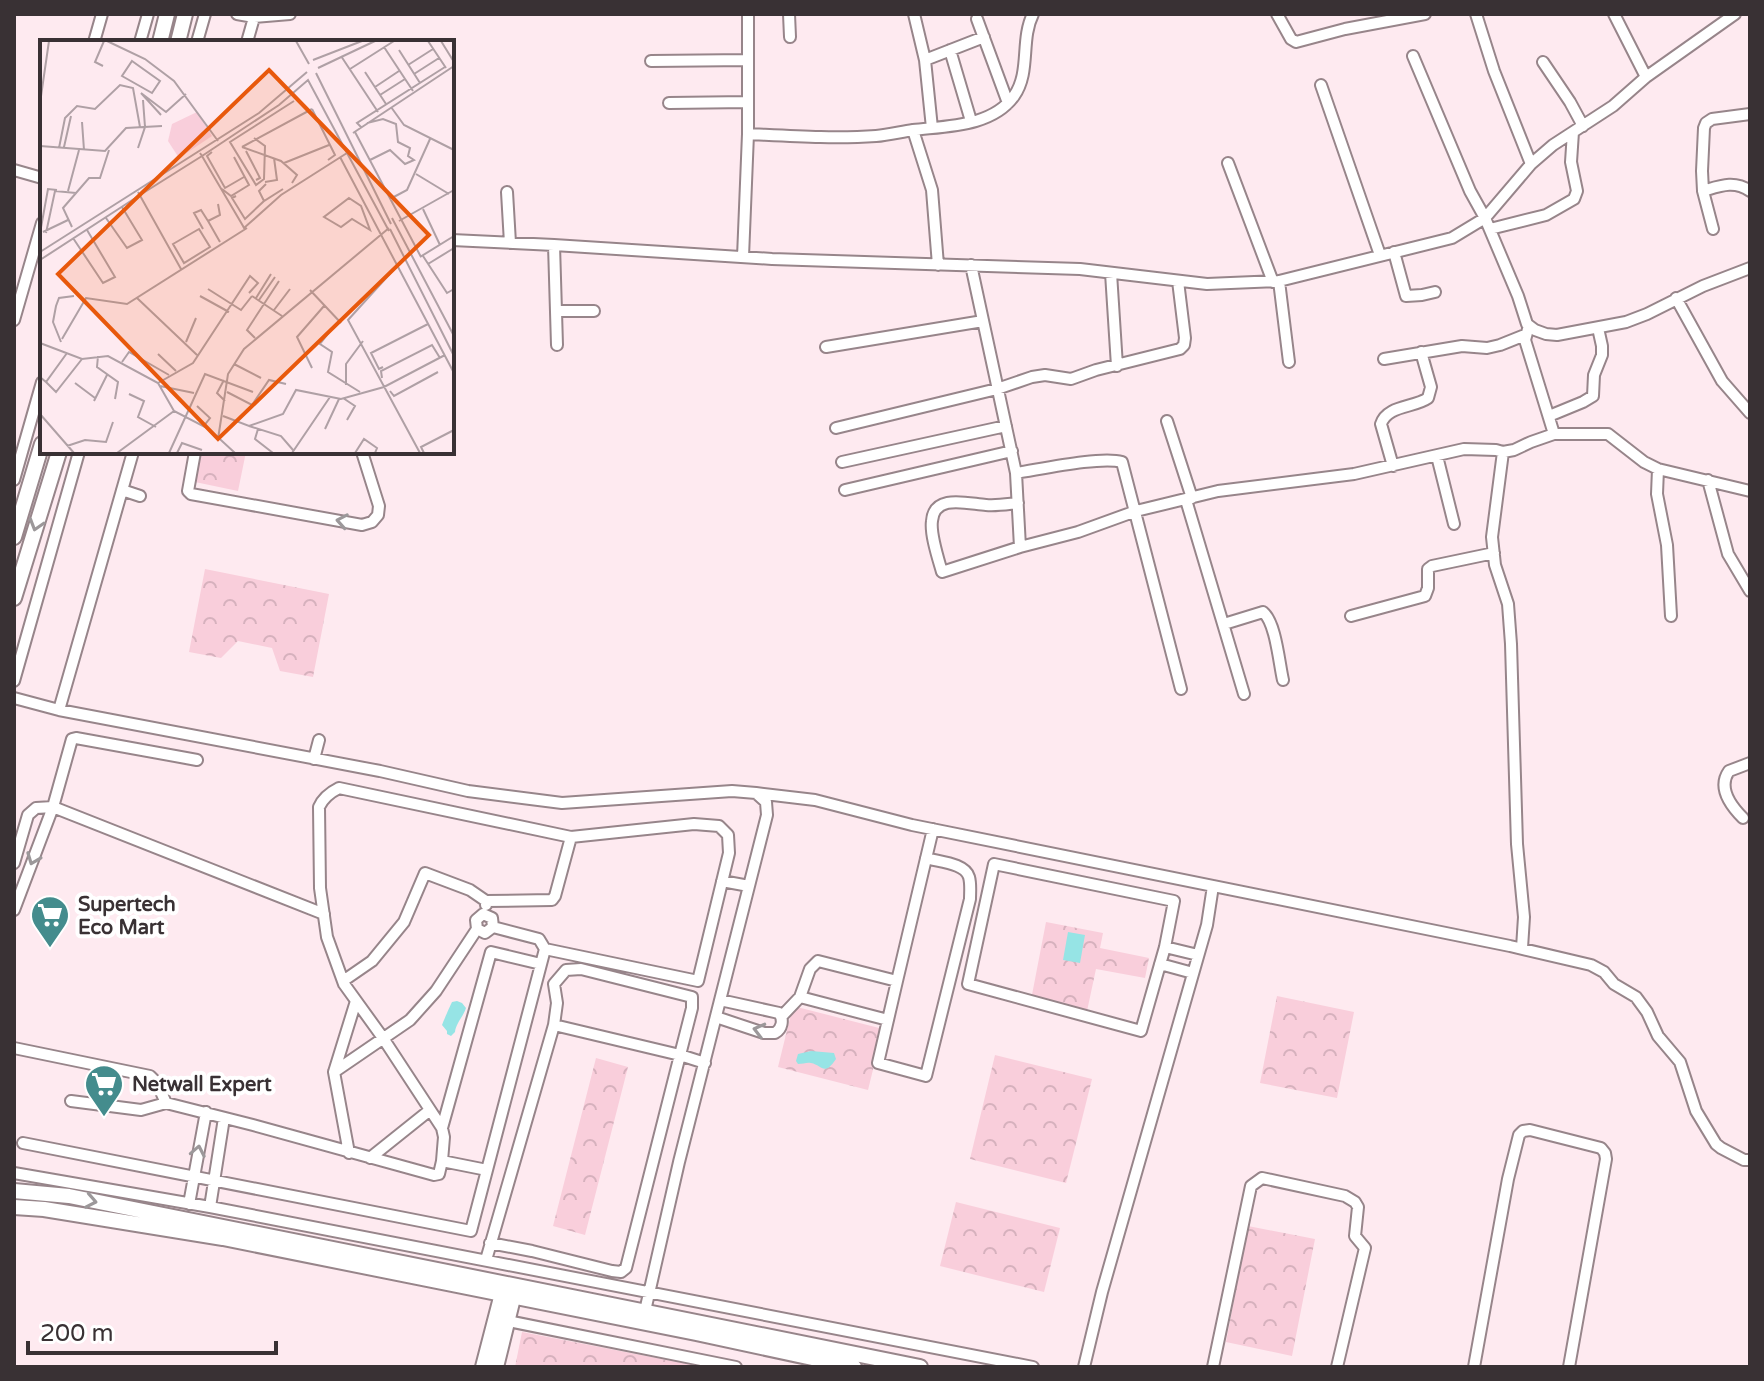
<svg xmlns="http://www.w3.org/2000/svg" width="1764" height="1381" viewBox="0 0 1764 1381" font-family="'Varela Round',sans-serif">
<defs>
<pattern id="park-crowns" width="20" height="18" patternUnits="userSpaceOnUse" patternTransform="scale(2)"><rect width="20" height="18" fill="#f9cedb"/><path d="M2 6a3 3 0 1 1 6 0M12 15a3 3 0 1 1 6 0" fill="none" stroke="#d6b1bd"/></pattern>
</defs>
<rect width="100%" height="100%" fill="#feeaf0"/>
<path fill="url(#park-crowns)" d="M201 452H246L238 491 195 482Z
M205 569 329 594 313 677 280 671 272 648 238 641 221 658 189 652Z
M1046 922 1103 933 1100 948 1149 958 1145 978 1096 969 1087 1011 1031 1000Z
M1277 996 1354 1012 1337 1098 1260 1083Z
M793 1006 883 1029 868 1090 778 1067Z
M995 1055 1092 1079 1066 1183 970 1159Z
M596 1058 628 1067 585 1235 553 1226Z
M956 1202 1060 1228 1044 1292 940 1266Z
M1248 1226 1315 1239 1292 1356 1226 1342Z
M522 1332 703 1367H515Z"/>
<path fill="#96e4e5" d="M1068 932 1085 935 1080 963 1063 960Z
M457 1001 462 1003 466 1008C463 1017 456 1023 455 1032L451 1036 447 1034V1031L442 1025C443 1022 450 1006 452 1002Z
M811 1051 834 1053 836 1059C824 1077 822 1065 811 1063 807 1062 803 1064 798 1064L796 1061 798 1054Z"/>
<g fill="none" stroke-linecap="round" stroke-linejoin="round">
<g stroke="#97858a" stroke-width="14">
<path id="street" d="M237 14 254 17 290 14
M789 14 790 37
M914 14 925 60 932 128
M1277 14 1291 39 1296 42 1345 29 1425 14
M1476 14 1494 71 1531 164
M1614 14 1646 77
M977 19 1008 103
M94 42 102 14
M140 42 148 14
M197 42 205 14
M247 42 255 14
M950 50 971 121
M1413 56 1470 191 1485 218 1518 296 1527 324 1535 330 1546 334 1557 335 1626 322 1647 314 1703 286 1750 268
M925 60 984 37
M651 61 748 60
M1543 62 1570 102 1583 126
M1321 85 1380 255
M669 103 748 102
M913 130 932 190 938 265
M748 134C790 136 834 139 876 136 888 135 900 132 913 130 946 126 992 127 1014 96 1031 72 1020 40 1033 14
M1228 163 1273 282
M14 170 42 178
M1703 191C1720 186 1734 180 1750 191
M507 192 510 243
M1490 229 1546 215 1574 199 1577 191 1571 162 1573 132
M1713 229 1703 191 1702 171 1704 128 1706 123 1712 119 1750 114
M452 240 554 245 772 259 1080 269 1207 284 1279 281 1452 238 1485 218 1531 164 1553 145 1613 106 1646 77 1735 14
M554 245 557 345
M1394 252 1406 296 1422 295 1435 292
M743 257 748 134V14
M971 265 1016 473 1020 547
M1111 273 1117 366
M1279 281 1289 362
M1676 298 1722 381 1750 413
M556 311H594
M14 320 42 223
M1528 329 1525 340 1554 434
M826 347 983 321
M1384 359 1462 346 1487 348 1500 345 1525 335
M1549 416 1583 402 1593 396 1594 375 1602 355V346L1598 328
M1167 421 1192 498
M836 428 997 389 1032 377 1045 375 1071 379 1096 370 1180 349 1184 345 1185 338 1178 281
M195 452 188 491 191 494 362 525 372 522 378 515 379 506 362 452
M1503 452 1492 537 1495 565 1508 604 1511 644 1517 844 1524 917 1522 948
M1437 456 1454 524
M842 462 1006 426
M1393 466 1381 424C1387 405 1414 408 1428 398L1431 387 1421 352
M1658 469 1657 494 1667 545 1671 616
M1016 473C1042 469 1101 456 1122 462L1181 689
M14 480 42 382
M1708 480 1728 554 1750 591
M122 490 140 496
M845 490 1012 451
M1186 500 1244 694
M1018 503C1008 504 997 506 986 505 969 504 934 493 932 521 930 534 938 558 942 572L1020 547 1078 532 1136 511 1218 491 1354 474 1464 449 1496 450 1503 452 1514 450 1531 442 1554 434H1608L1644 462 1658 469 1750 491
M1351 616 1425 596 1428 588V569L1432 566 1494 553
M1224 624 1263 612C1276 623 1279 663 1283 680
M14 681 79 452
M14 698 59 710 380 771 468 791 562 803 732 791 756 793 766 802 767 815 679 1162 645 1311
M59 710 133 452
M314 759 319 740
M756 793 815 800 912 825 1510 946 1591 965 1604 972 1614 984 1636 997 1647 1012 1658 1036 1680 1062 1696 1111 1716 1144 1721 1148 1744 1160H1750
M1743 818C1731 806 1717 788 1729 771L1750 763
M14 863 28 815 36 808 53 807 324 914
M994 864 1174 901 1165 947 1141 1031 968 984Z
M722 881 749 886
M14 910 53 807 72 739 76 738 197 760
M1165 947 1198 955
M545 949 698 981 729 853 728 835 719 826 694 824 571 837
M1160 964 1193 973
M343 981 372 961 404 922 425 873 470 890 486 901V905
M897 981 878 1063 926 1076 970 899C970 892 971 884 969 877 965 863 939 862 926 858
M800 997 888 1020
M716 1017 764 1033H775C782 1029 784 1020 779 1013L720 1000
M781 1017 800 997 810 969 818 961 897 981 933 829
M14 1048 150 1076 157 1083 166 1103 253 1125 434 1175 439 1174 442 1161 487 1170
M334 1072 356 1001
M71 1101 141 1110 166 1103
M442 1128 491 952 541 964
M23 1143 471 1231 545 949 539 939 493 927 485 933 477 929
M349 1153 334 1072 410 1020 436 991 477 929 476 920 483 914 492 918 493 927
M370 1158 430 1110
M442 1161 444 1137 442 1128 383 1038 344 984 327 937 320 888 319 807C323 798 331 792 339 788L571 837 555 896 552 900 486 901
M14 1173 210 1207 1033 1367
M189 1204 206 1112
M210 1207 224 1118
M490 1243 532 1251 612 1271 621 1272 626 1268 680 1055 554 1025
M486 1260 554 1025 557 1003 554 984 566 970 581 969 692 997V1008L680 1055 705 1063
M503 1320 736 1367
M1084 1367 1102 1292 1207 925 1213 886
M1213 1367 1251 1186 1262 1178 1345 1196 1355 1202 1358 1207 1355 1236 1365 1248 1337 1367
M1474 1367 1508 1179 1519 1135 1523 1131 1530 1130 1601 1148 1605 1153 1606 1159 1569 1367"/>
</g>
<g stroke="#97858a" stroke-width="18">
<path id="secondary" d="M160 42 167 14
M178 42 185 14
M14 537 42 444
M14 598 59 452
M14 1191 69 1196 920 1367
M14 1207 44 1209 223 1238 696 1333 854 1367
M483 1367 504 1286
M496 1367 515 1290"/>
</g>
<use href="#street" stroke="#fff" stroke-width="10"/>
<use href="#secondary" stroke="#fff" stroke-width="14"/>
</g>
<defs><path id="oneway-chevron" d="M-2-3.5L2.5 0L-2 3.5" fill="none" stroke-width="1.6" stroke-linecap="round" stroke-linejoin="round" transform="scale(2)"/></defs>
<g stroke="#9c989a">
<use href="#oneway-chevron" transform="translate(342 521) rotate(-170)"/>
<use href="#oneway-chevron" transform="translate(36 525) rotate(107)"/>
<use href="#oneway-chevron" transform="translate(33 859) rotate(111)"/>
<use href="#oneway-chevron" transform="translate(759 1030) rotate(-165)"/>
<use href="#oneway-chevron" transform="translate(198 1151) rotate(-79)"/>
<use href="#oneway-chevron" transform="translate(91 1201) rotate(11)"/>
</g>
<defs>
<g id="supermarket-pin" transform="scale(2)"><path d="M0 17L-7.5 6A9.5 9.5 0 1 1 7.5 6Z" fill="#448c8d" stroke="#fff"/><path d="M-6-5.5h2.5l.6 2H6L4.5 2H-2.5L-4.4-4H-6ZM-1.5 3.2a1.3 1.3 0 1 0 .1 0ZM3 3.2a1.3 1.3 0 1 0 .1 0Z" fill="#fff"/></g>
</defs>
<g fill-rule="evenodd">
<use href="#supermarket-pin" x="50" y="915"/>
<use href="#supermarket-pin" x="104" y="1084"/>
</g>
<g text-anchor="middle" stroke-width="8" stroke-linejoin="round" paint-order="stroke">
<g font-size="20" font-weight="bold" fill="#393134" stroke="#fff" text-anchor="start">
<text x="78" y="911">Supertech<tspan x="78" dy="23">Eco Mart</tspan></text>
<text x="132" y="1091">Netwall Expert</text>
</g>
</g>
<g transform="translate(40 40)">
<rect width="414" height="414" fill="#feeaf0"/>
<path d="M157 72 172 96 139 118 128 101 132 84Z" fill="#f9cedb"/>
<path fill="none" stroke="#afa0a5" stroke-width="2" d="M67 1 105 19 134 41 178 101M256 1 269 24M388 1 406 28M401 1 414 22M344 7 373 51M359 10 380 43M301 16 338 72M273 20 322 1M92 21 120 41 112 53 82 36ZM368 25 393 9M63 26 55 22 64 1M278 28 335 1M310 29 354 1M325 32 346 64M276 33 351 184M374 34 399 18M335 47 359 31M340 55 365 39M0 63 9 1M351 67 364 85 414 110M272 69 295 115 288 120M121 75 101 53 126 72 146 54M42 82 44 110M327 83 343 79 356 84 358 102 370 108 368 116 374 120 365 124 350 110 330 120M321 87 317 83 405 27M315 92 381 217M313 93 414 26M214 98 225 106 224 139 216 145 190 102 254 61M0 106 65 111 86 88 122 86M24 107 31 76M202 107 241 121 257 135 252 143M202 107 272 69M19 108 25 78 37 66 55 69 80 45 93 48 100 87M98 108 105 87 103 60M206 111 220 138 216 140M172 112 167 116 185 148 204 137M307 113 349 191M300 117 414 333M244 123 289 105M376 134 409 154M225 142 237 140 234 118M226 144 219 151 224 161 243 149M182 149 191 156 209 145 194 117M28 151 39 110M98 152 141 229M196 156 192 158 205 179 224 161M309 158 321 166 330 190 312 179 301 187 284 177ZM350 159 367 150 390 99M178 164 180 175 168 181 180 202M383 169 400 205M66 178 87 208 102 200 82 167M352 178 414 296M359 181 414 150M32 187 23 168 49 138H60L69 110M159 189 170 207 144 223 133 204ZM163 189 154 173 161 170 168 181M350 189 414 316M3 192 28 180M0 193 8 149 17 150M6 193 15 151 36 153M33 198 63 243 75 237 47 190M0 212 219 73 267 32M366 216 308 280 380 413M383 216 407 253 414 249M380 217 414 196M0 220 100 155 162 116 192 96 239 65 268 40 307 113 241 155 204 188 203 186 173 135 162 116 160 113M388 224 414 208M168 249 201 270 212 256M270 250 301 283M160 256 189 272M212 256 242 276M97 258 157 315M216 258 231 234M219 260 235 237M234 270 250 249M294 286 280 304 292 312 288 332 320 352M215 298 207 290 239 241M22 299 46 258 87 264 207 188M21 302 13 282 16 266 19 258 34 256M146 302 156 278M0 303 42 319 68 316 118 343 134 371 169 389 195 413M118 314 136 331M58 316 57 327 78 342 75 359M82 322 89 312 129 335M194 324 221 338M343 327 339 329 331 313 388 284M272 328 257 297 284 266M0 337 6 342 27 313M342 338 341 331 392 305 400 318M184 340 177 353 185 361M6 342 16 352 42 319M35 343 55 358M118 343 153 323 210 236 218 243 209 253M306 345V324L323 301M120 346 154 353M350 351 354 356 398 332M187 352 212 365 229 340 246 344M89 354 104 361 98 377 116 387M303 358 315 366 307 380M54 361 67 335M157 366 170 378 163 387M0 374 34 413M183 376 209 386 243 374 256 350 301 359 344 347 405 315M209 386 241 396 253 410M218 389 215 399 233 413M285 389 299 359M178 399 188 334 204 309 349 188M27 406 45 400 66 402 73 382M77 413 134 371M129 413 165 334 213 352M137 413 142 403 162 410M252 413 290 357M315 413 324 399 337 408 335 413M384 413 381 407 414 390"/>
<path fill="#e8590c" fill-opacity="0.15" stroke="#e8590c" stroke-width="4" d="M229 30 389 195 178 399 18 234Z"/>
<rect width="414" height="414" fill="none" stroke="#393134" stroke-width="4"/>
</g>
<rect width="1764" height="1381" fill="none" stroke="#393134" stroke-width="32"/>
<path d="M28 1341v12h248v-12" fill="none" stroke="#393134" stroke-width="4"/>
<text x="40" y="1341" font-size="24" fill="#393134" stroke="#ffffff" stroke-width="6" paint-order="stroke">200 m</text>
</svg>
